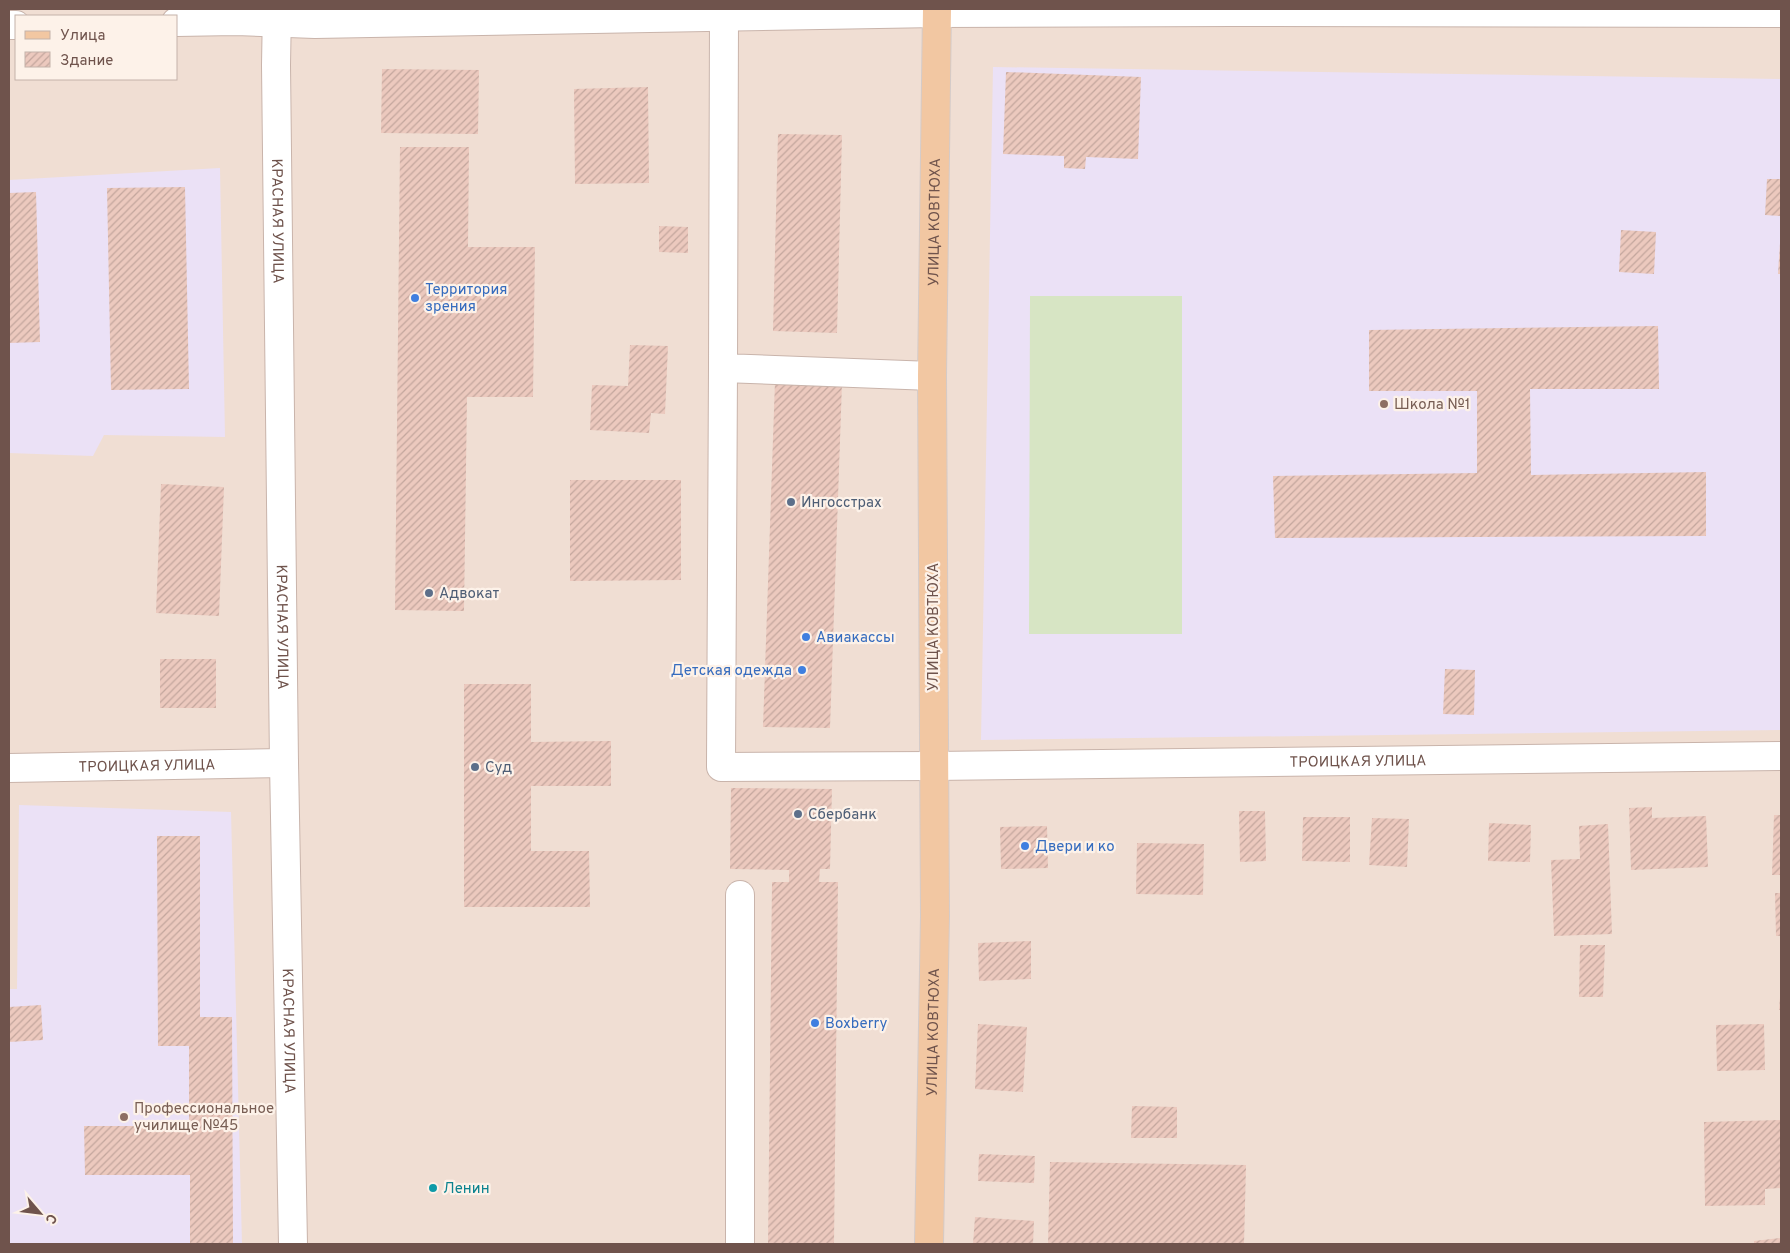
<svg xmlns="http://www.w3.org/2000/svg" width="1790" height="1253" viewBox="0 0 1790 1253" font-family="Overpass,sans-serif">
<defs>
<pattern id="building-hatch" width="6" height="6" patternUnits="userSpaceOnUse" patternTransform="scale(1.25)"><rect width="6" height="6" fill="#ecc9be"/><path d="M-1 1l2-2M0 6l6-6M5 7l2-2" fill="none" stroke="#c3a69d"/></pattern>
</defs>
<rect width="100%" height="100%" fill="#faeee4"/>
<path fill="#f0ded3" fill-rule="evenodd" d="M9 9H1781V1244H9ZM16 16H176V79H16Z"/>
<path fill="#ebe1f6" d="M993 67 1781 79V730L981 740Z
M220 168 225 437 104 435 93 456 9 453V180Z
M19 805 231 812 242 1244H9V989H17Z"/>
<path fill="#d7e5c4" d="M1030 296H1182V634H1029Z"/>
<path fill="url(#building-hatch)" d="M382 69 479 70 478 134 381 133Z
M1006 72 1141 77 1138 159 1086 157 1085 169 1064 168V156L1003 154Z
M648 87 649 183 575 184 574 89Z
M778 134 842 135 837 333 773 331Z
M400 147H469L468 247H535L533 397H467L464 611 395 610Z
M1767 179H1781V216L1765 215Z
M185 187 189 389 111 390 107 188Z
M36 192 40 342 9 343V193Z
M659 226 688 227V253L659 252Z
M1621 230 1656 232 1654 274 1619 272Z
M1780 243H1781V274H1778Z
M1658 326 1659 389H1530L1531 475 1706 472V536L1275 538 1273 476 1477 473V391H1369V330Z
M630 345 668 346 665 414 651 413 649 433 590 430 592 385 628 386Z
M775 381 842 383 830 728 763 727Z
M570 480H681V580L570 581Z
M161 484 224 487 219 616 156 613Z
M160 659H216V708H160Z
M1445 669 1475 670 1474 715 1443 714Z
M464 684H531V742L611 741V786H531V851H589L590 907H464Z
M731 788 832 789 830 869H820L819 882H838L834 1244H768L772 882H789V870L730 869Z
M1652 807V818L1706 816 1708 867 1631 870 1629 808Z
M1239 811H1265L1266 861 1240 862Z
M1774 815H1781V875H1772Z
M1303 817H1350V862L1302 861Z
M1372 818 1409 819 1407 867 1369 865Z
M1489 823 1531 825 1530 862 1488 861Z
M1608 824 1612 934 1554 936 1551 860 1580 859 1579 826Z
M1047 826 1048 868 1001 869 1000 827Z
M157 836H200V1017H232L233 1244H190V1175H85L84 1126H189V1046H158Z
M1137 843 1204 844 1203 895 1136 894Z
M1775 893H1781V936H1776Z
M1031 941V979L979 981 978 943Z
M1580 945H1605L1603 997H1579Z
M1780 997H1781V1010H1779Z
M41 1005 43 1040 9 1042V1007Z
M978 1024 1027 1027 1023 1092 975 1089Z
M1764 1024 1765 1070 1717 1071 1716 1025Z
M1132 1106 1177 1107V1138H1131Z
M1781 1120V1188L1765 1189V1205L1705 1206 1704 1122Z
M979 1154 1035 1156 1034 1183 978 1181Z
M1050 1162 1246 1165 1244 1244H1048Z
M975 1217 1034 1221 1033 1244H973Z
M1781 1238V1244H1754V1241Z"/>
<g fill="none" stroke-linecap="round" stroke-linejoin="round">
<g stroke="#c9b4ab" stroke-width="30">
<g id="minor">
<path id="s1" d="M277 9 276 65 284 763 293 1244"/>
<path d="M724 16 723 368 932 376"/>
<path d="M176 22 236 21 315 24 937 13 1233 12 1781 13"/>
<path d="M9 25H16"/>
<path id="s2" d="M723 368 721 767 934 766 1781 756"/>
<path id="s3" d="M9 768 284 763"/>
<path d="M740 895V1244"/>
</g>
</g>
<g stroke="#d4cbc9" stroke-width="30">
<g id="major">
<path id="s4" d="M929 1244 935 916 932 376 937 9"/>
</g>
</g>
<use href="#minor" stroke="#fff" stroke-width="28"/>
<use href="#major" stroke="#f2c7a2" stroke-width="28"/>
</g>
<g fill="#3f7fe0" stroke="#fdf2e9" stroke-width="2">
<circle cx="415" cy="298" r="5"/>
<circle cx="806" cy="637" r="5"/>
<circle cx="802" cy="670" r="5"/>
<circle cx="1025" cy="846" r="5"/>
<circle cx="815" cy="1023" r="5"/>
</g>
<g fill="#8d6e63" stroke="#fdf2e9" stroke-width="2">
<circle cx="1384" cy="404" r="5"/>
<circle cx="124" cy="1117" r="5"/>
</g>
<g fill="#5c6f8a" stroke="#fdf2e9" stroke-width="2">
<circle cx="791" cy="502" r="5"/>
<circle cx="429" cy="593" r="5"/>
<circle cx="475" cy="767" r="5"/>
<circle cx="798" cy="814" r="5"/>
</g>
<circle fill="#0f9aa8" stroke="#fdf2e9" stroke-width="2" cx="433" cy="1188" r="5"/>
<g text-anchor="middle" stroke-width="4.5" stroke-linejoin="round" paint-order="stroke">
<g font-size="15" fill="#6f534c" stroke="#fdf2e9">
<text dy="5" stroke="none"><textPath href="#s1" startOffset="212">КРАСНАЯ УЛИЦА</textPath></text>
<text dy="5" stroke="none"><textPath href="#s4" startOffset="1022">УЛИЦА КОВТЮХА</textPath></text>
<text dy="5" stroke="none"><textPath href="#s1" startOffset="618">КРАСНАЯ УЛИЦА</textPath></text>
<text transform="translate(933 627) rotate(-90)" y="5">УЛИЦА КОВТЮХА</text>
<text dy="5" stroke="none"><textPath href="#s2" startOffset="1036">ТРОИЦКАЯ УЛИЦА</textPath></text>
<text dy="5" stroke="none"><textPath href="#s3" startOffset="138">ТРОИЦКАЯ УЛИЦА</textPath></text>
<text dy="5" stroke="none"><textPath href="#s1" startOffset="1022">КРАСНАЯ УЛИЦА</textPath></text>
<text dy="5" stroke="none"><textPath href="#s4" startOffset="212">УЛИЦА КОВТЮХА</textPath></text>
</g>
<g font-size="15" fill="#366cbe" stroke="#fdf2e9" text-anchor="start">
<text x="425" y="294">Территория<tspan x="425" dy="17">зрения</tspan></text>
<text x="816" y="642">Авиакассы</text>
<text x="792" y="675" text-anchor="end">Детская одежда</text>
<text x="1035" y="851">Двери и ко</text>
<text x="825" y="1028">Boxberry</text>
</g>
<g font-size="15" fill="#785e54" stroke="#fdf2e9" text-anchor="start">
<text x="1394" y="409">Школа №1</text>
<text x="134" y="1113">Профессиональное<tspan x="134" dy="17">училище №45</tspan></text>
</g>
<g font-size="15" fill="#4e5e75" stroke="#fdf2e9" text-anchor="start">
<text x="801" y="507">Ингосстрах</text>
<text x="439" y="598">Адвокат</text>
<text x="485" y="772">Суд</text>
<text x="808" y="819">Сбербанк</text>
</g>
<g font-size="15" fill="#0d838f" stroke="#fdf2e9" text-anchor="start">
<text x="443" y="1193">Ленин</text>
</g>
</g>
<rect width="1790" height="1253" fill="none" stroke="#6f534c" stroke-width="20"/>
<rect x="15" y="15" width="162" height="65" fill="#fdf2e9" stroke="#c4b2aa"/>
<rect x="25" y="31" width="25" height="8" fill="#f2c7a2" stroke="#c4b2aa"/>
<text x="60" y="40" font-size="15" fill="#6f534c">Улица</text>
<rect x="25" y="52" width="25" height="15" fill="url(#building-hatch)" stroke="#c4b2aa"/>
<text x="60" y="65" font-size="15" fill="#6f534c">Здание</text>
<g transform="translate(40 1213) rotate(118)" stroke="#fdf2e9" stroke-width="4" paint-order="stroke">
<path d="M0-4L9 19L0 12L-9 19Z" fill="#6f534c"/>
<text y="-8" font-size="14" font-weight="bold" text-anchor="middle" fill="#6f534c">С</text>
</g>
</svg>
